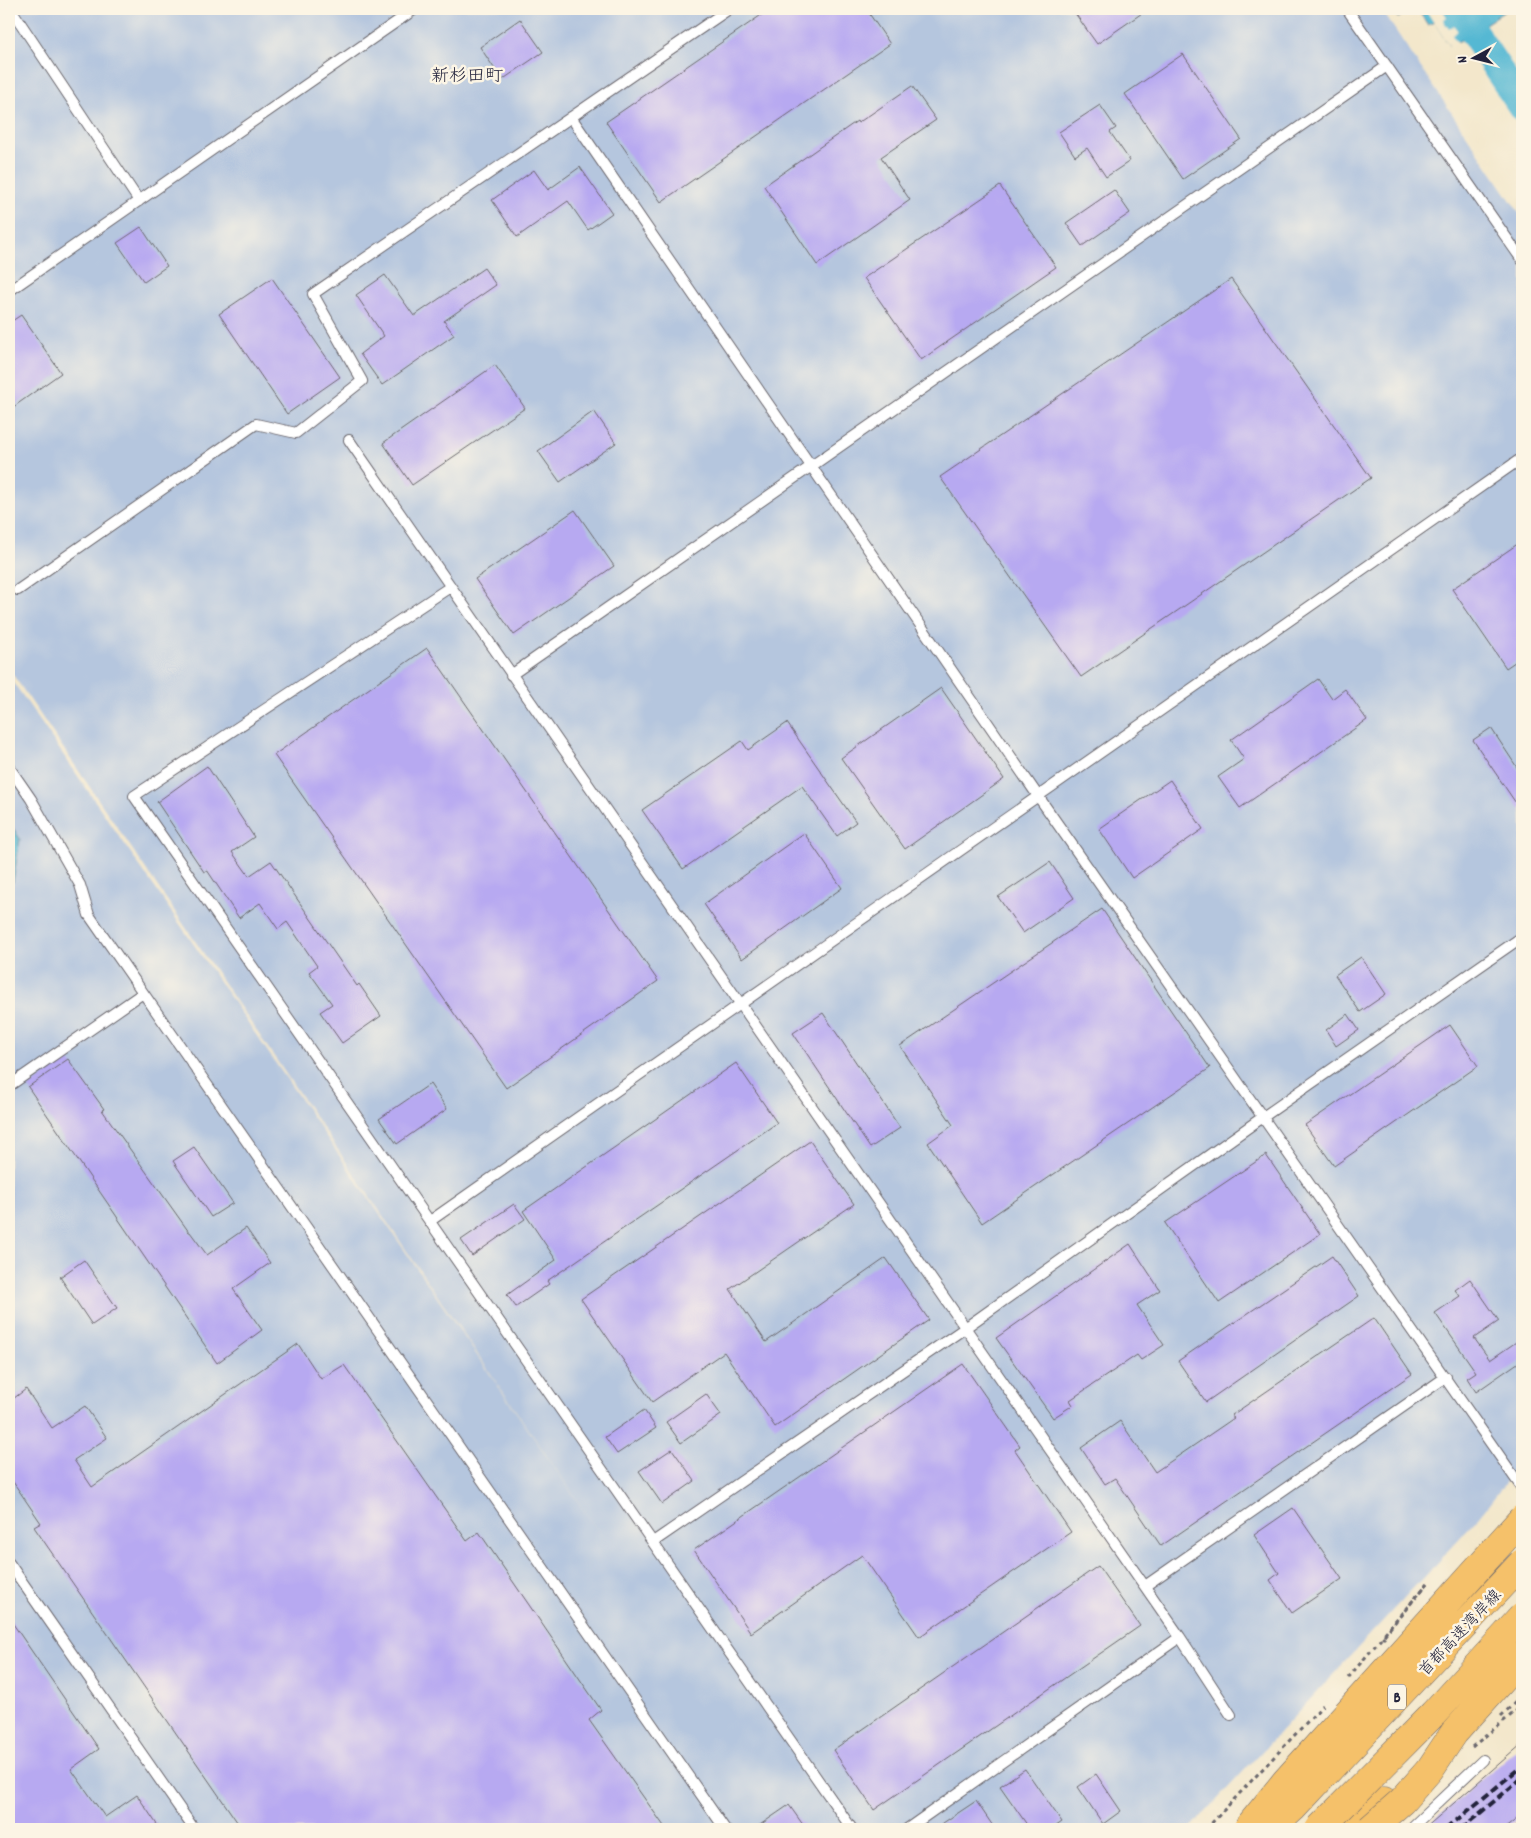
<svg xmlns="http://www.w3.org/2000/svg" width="1531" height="1838" viewBox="0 0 1531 1838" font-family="Dekko,'Klee One',sans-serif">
<rect width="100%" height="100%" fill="#fcf5e5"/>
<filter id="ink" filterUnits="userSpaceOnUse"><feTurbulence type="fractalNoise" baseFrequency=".02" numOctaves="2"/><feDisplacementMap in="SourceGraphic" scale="10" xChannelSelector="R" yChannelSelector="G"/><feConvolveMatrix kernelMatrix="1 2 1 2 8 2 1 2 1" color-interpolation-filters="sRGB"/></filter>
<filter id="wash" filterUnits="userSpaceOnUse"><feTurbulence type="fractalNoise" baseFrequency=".0096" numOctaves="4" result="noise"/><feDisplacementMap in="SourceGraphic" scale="20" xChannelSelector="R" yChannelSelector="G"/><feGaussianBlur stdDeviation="1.12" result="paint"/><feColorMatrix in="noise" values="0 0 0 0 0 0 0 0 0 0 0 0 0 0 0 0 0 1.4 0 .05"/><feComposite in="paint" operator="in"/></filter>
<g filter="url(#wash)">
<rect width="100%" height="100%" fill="#f3e7cb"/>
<path fill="#b5c6de" d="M9 9H1381L1522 217V1461L1480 1516 1190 1829H9V885L13 882 20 839 9 822V676L609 1547 9 669Z"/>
<path fill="#54b8d3" stroke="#3b6d87" d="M1391 9H1412L1398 18Z
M1417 9H1508L1450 47 1434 22 1428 25Z
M9 822 20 839 13 882 9 885Z"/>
<path fill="#f3e7cb" d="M1425 9H1442L1447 17 1443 20 1449 29 1454 26 1458 31 1452 35 1458 44 1451 49Z"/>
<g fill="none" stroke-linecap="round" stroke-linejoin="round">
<path stroke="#54b8d3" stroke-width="29" d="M1472 30 1522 106"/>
</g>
<g id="blocks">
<path fill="#b7a9f1" d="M770 9H866L890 44 661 202 606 122Z
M1072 9H1148L1097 44Z
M520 19 543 52 502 80 480 47Z
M1183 54 1241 139 1183 179 1125 94Z
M912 86 936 120 881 157 910 200 817 265 764 186 857 121 858 123Z
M1100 105 1116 128 1110 132 1130 161 1106 177 1087 148 1075 156 1059 132Z
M580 167 612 213 588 230 568 201 517 237 492 200 534 170 548 190Z
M1000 186 1056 267 921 360 864 278Z
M1114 190 1130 213 1082 246 1066 223Z
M141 227 167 266 144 282 117 243Z
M484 268 496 285 444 321 454 335 382 385 360 354 384 336 356 295 385 275 414 316Z
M272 278 340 377 287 414 219 314Z
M1231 279 1371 478 1081 677 940 477Z
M21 315 61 373 9 410V323Z
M495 365 525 408 412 485 383 443Z
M594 411 616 443 560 482 538 451Z
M575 510 614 566 514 635 475 579Z
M1522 541V657L1506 668 1452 589Z
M427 648 658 981 506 1088 274 755Z
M1318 679 1332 699 1345 689 1367 720 1240 808 1218 777 1244 759 1231 740Z
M941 688 1004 779 905 849 841 758Z
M787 723 856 822 837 836 802 786 683 869 642 810 742 741 748 750Z
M1491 728 1522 775V812L1473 740Z
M207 766 254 837 232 852 249 876 271 861 357 986 359 984 381 1016 342 1043 320 1012 332 1004 309 972 317 966 287 922 278 929 260 903 239 918 207 870 204 872 157 802Z
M1170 780 1203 829 1132 878 1099 829Z
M804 833 842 888 742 959 704 904Z
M1050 862 1074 898 1023 933 998 897Z
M1102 909 1210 1068 982 1223 928 1143 953 1125 900 1046Z
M1361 957 1386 994 1360 1012 1335 975Z
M823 1013 900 1128 870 1148 793 1033Z
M1348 1014 1359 1030 1336 1046 1326 1030Z
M1450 1025 1478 1066 1334 1166 1305 1125Z
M68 1059 104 1109 102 1110 189 1232H190L207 1255 246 1228 270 1263 233 1289 262 1330 217 1363 28 1087Z
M736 1063 777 1123 547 1281 549 1284 516 1307 507 1295 556 1260 523 1211Z
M430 1084 447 1109 397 1144 379 1119Z
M810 1141 854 1204 730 1289 766 1342 886 1258 929 1320 775 1427 724 1352 652 1402 581 1299Z
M194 1147 233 1203 211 1217 173 1161Z
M1266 1155 1320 1234 1219 1303 1165 1223Z
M514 1204 525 1219 472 1256 461 1240Z
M1130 1244 1160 1290 1137 1305 1164 1345 1141 1360 1137 1355 1070 1400 1073 1405 1053 1418 996 1338Z
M1332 1256 1359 1296 1206 1402 1178 1361Z
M84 1260 117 1308 92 1325 60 1277Z
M1470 1279 1499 1321 1474 1338 1490 1360 1522 1338V1360L1476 1392 1467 1378 1476 1372 1435 1313 1460 1296 1455 1290Z
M1374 1318 1412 1374 1161 1546 1115 1478 1105 1484 1081 1448 1120 1421 1155 1472 1234 1418 1232 1415Z
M298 1344 321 1379 344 1365 467 1541 479 1532 601 1710 589 1720 666 1829H242L34 1527 41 1523 9 1476V1402L26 1389 52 1428 85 1406 107 1438 74 1460 92 1487Z
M963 1364 1020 1446 1015 1450 1071 1532 919 1637 862 1555 751 1633 694 1550Z
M706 1394 721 1415 681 1443 666 1422Z
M644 1410 656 1428 617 1454 605 1437Z
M672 1449 695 1481 662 1504 639 1471Z
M1293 1508 1342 1579 1292 1613 1270 1580 1279 1573 1254 1535Z
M1098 1566 1140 1626 874 1810 833 1750Z
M9 1618 99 1749 71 1769 105 1817 137 1795 160 1829H9Z
M1522 1744V1815L1504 1829H1424Z
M1025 1769 1062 1822 1052 1829H1030L1000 1786Z
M1096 1774 1121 1811 1103 1824 1078 1787Z
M976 1801 995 1829H934Z
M789 1805 806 1829H754Z"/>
</g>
</g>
<g filter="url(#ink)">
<use href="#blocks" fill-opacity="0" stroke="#6b676d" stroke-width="1"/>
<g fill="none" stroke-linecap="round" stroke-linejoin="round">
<g stroke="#6b676d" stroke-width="12">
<path id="service" d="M11 9 139 201
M1347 9 1522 260
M571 117 1038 796 1522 1488
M9 291 415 9
M349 440 1180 1637 1231 1715
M450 587 134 796 852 1829
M18 590 256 424 296 433 362 381 313 294 729 9
M511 675 1387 66
M9 767 31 799 80 885 89 915 725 1829
M9 1086 143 993
M430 1221 1522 458
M653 1542 965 1328 1263 1117 1522 937
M9 1563 194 1829
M1145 1586 1446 1377
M907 1829 1180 1637
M1410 1829 1483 1760"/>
</g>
<g stroke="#6b676d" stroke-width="29">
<path id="motorway" d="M1354 1829 1384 1801"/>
</g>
<path stroke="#6b676d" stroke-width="3" stroke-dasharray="4 4" stroke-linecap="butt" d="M1348 1678 1428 1583
M1472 1747 1522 1706
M1206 1829 1323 1705
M1516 1829 1522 1824"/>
<use href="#service" stroke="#fff" stroke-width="10"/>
<use href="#motorway" stroke="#f5c16b" stroke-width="28"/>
<path stroke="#22223b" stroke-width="4" stroke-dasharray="8 4" stroke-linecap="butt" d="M1446 1829 1522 1766
M1461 1829 1522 1778"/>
<g stroke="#6b676d" stroke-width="29" stroke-linecap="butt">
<path id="motorway-bridge" d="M1247 1829 1286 1781 1522 1519
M1270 1829 1293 1808 1522 1563
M1319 1829 1433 1714 1522 1617
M1370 1829 1402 1801 1430 1769 1454 1733 1522 1657"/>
</g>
<path stroke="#6b676d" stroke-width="3" stroke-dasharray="4 4" stroke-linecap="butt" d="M1385 1639 1382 1636 1428 1583
M1501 1716 1522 1696"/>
<use href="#motorway-bridge" stroke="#f5c16b" stroke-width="28"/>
</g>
</g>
<g text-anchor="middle" stroke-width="5" stroke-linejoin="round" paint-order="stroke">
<rect fill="#fcf5e5" stroke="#63616e" stroke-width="1" x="1388" y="1684.5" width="18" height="25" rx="4"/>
<g font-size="15" font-weight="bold" fill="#22223b">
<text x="1397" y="1702">B</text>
</g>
<g font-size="16" fill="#22223b" stroke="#fcf5e5">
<text transform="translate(1459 1632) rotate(-47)" y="6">首都高速湾岸線</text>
</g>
<g font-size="18" fill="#22223b" stroke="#fcf5e5">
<text x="467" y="81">新杉田町</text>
</g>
</g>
<rect width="1531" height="1838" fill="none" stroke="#fcf5e5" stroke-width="30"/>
<g transform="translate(1474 58) rotate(263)" stroke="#fcf5e5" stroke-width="4" paint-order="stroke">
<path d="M0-4L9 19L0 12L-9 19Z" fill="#22223b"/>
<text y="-8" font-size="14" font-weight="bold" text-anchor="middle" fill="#22223b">N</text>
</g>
</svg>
